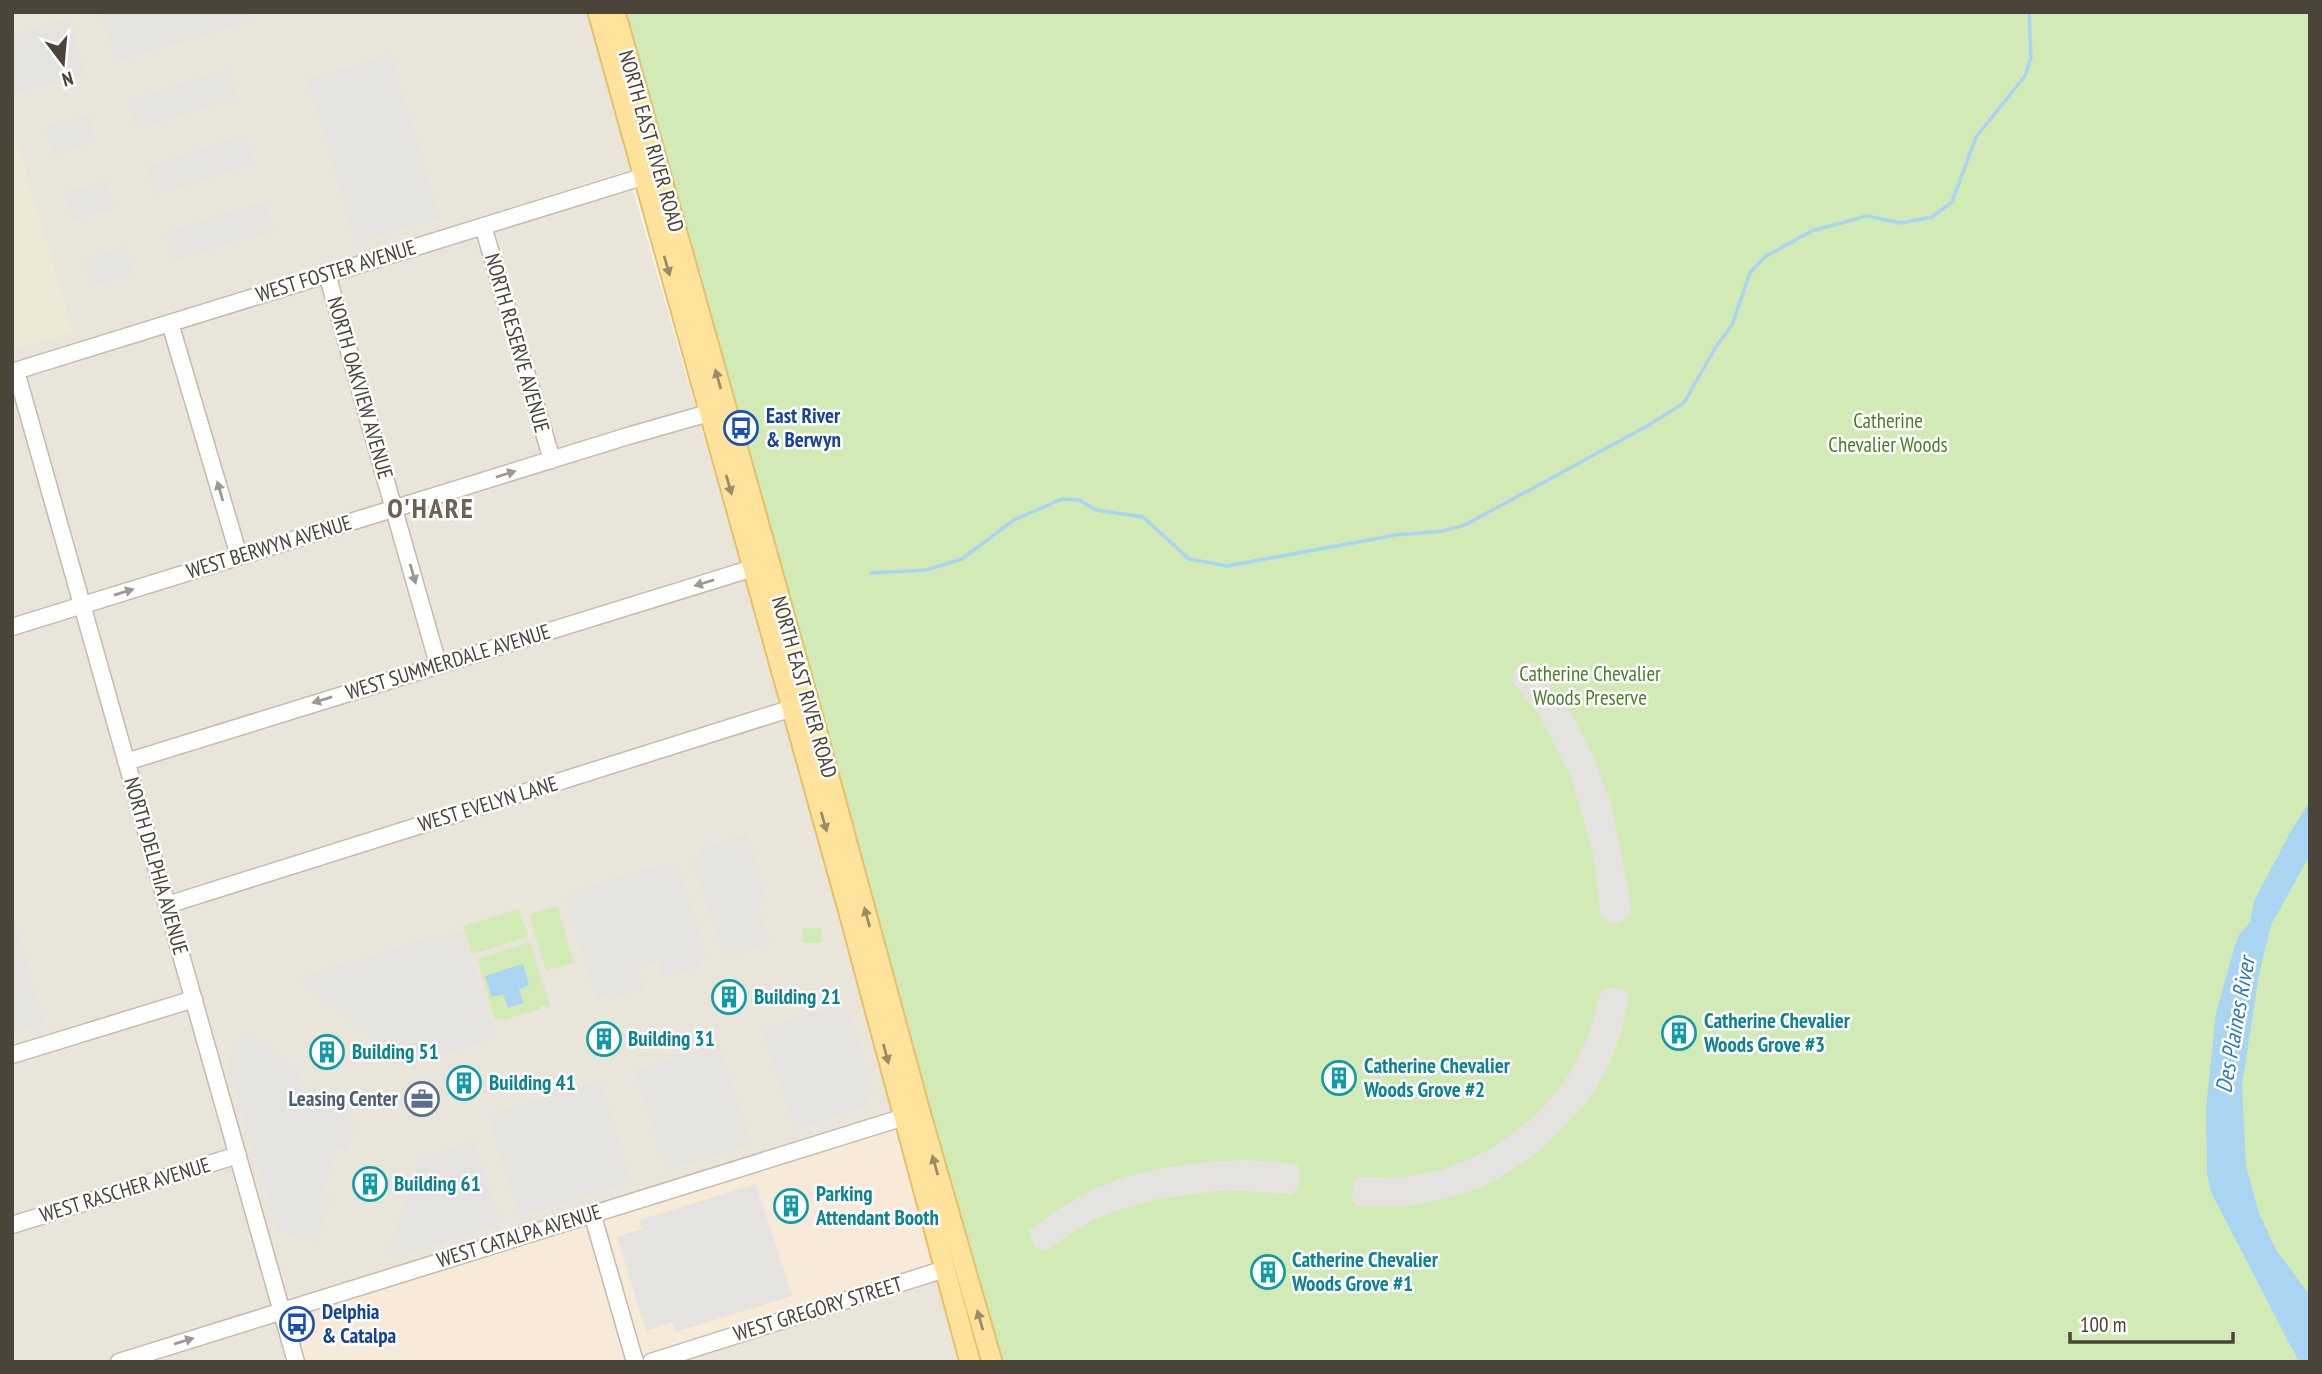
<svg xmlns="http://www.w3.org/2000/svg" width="2322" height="1374" viewBox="0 0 2322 1374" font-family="'PT Sans Narrow',sans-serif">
<rect width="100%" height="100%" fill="#f6f3ec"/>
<path fill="#eae5da" d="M12 12H589L631 170 12 363Z
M632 187 812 811 896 1121 297 1362H12V381Z
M939 1271 964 1362H648Z"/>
<path fill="#f7ead8" d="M896 1122 939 1271 648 1362H297L282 1313Z"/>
<path fill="#efe8d6" d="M12 124 73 332 12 350Z"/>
<path fill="#d2eab5" d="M622 12H2310V1362H998Z
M557 906 574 963 546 971 529 915Z
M519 909 528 937 472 954 463 926Z
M802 928H822V943H802Z
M530 942 550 1006 547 1007 546 1005 540 1007V1009L504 1020 503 1018 495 1020 477 959Z"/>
<path fill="#e5e3e0" d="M101 12H248L250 22 116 62Z
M70 18 85 74 12 95V34Z
M391 54 440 218 356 243 307 79Z
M229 69 237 99 136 129 128 100Z
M88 114 96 143 54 155 46 126Z
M247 135 255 165 154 195 146 166Z
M106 181 114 209 72 221 64 192Z
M266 201 274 231 173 261 165 232Z
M126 246 134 275 92 286 84 258Z
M1533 662 1573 716 1595 760 1611 803 1629 893 1631 915 1620 922 1611 923 1601 916 1592 848 1570 775 1539 715 1512 681 1514 671 1522 663Z
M747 834 767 898 756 902 770 944 735 955 733 952 723 955 692 858 702 855 700 849Z
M667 862 668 866 677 863 708 960 698 963 699 967 663 978 658 962 639 968 645 989 608 1000 606 995 597 998 565 898 575 895 574 891Z
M12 912 45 1023 12 1033Z
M463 931 497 1038 411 1066 303 986 301 977 436 935 438 939Z
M1610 988 1621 989 1629 995 1622 1030 1608 1067 1587 1102 1540 1151 1499 1178 1477 1189 1455 1196 1408 1206H1356L1352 1196 1353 1185 1358 1177 1398 1178 1442 1170 1477 1156 1498 1144 1533 1118 1560 1088 1573 1068 1589 1035 1601 992Z
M836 1006 838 1011 848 1008 875 1094 867 1096 870 1106 794 1130 762 1029Z
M249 1033 301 1073 296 1082 310 1092 317 1085 347 1109 354 1128 347 1151 337 1148 322 1193 331 1197 317 1243 277 1230 226 1060Z
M719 1043 751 1144 666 1171 634 1070Z
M600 1080 632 1182 520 1217 488 1115Z
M474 1140 499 1217 495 1219 497 1226 391 1259 389 1252 420 1157Z
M1249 1160 1297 1164 1300 1175 1298 1187 1292 1194 1225 1190 1156 1199 1115 1211 1095 1219 1077 1229 1046 1251 1036 1248 1033 1244 1029 1230 1060 1208 1092 1190 1125 1177 1162 1168 1208 1162Z
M756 1184 792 1296 676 1332 672 1322 646 1331 617 1237 642 1229 639 1220Z"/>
<path fill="#a9d4f2" d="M2310 801V855L2271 925 2259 974 2242 1085 2246 1166 2259 1213 2276 1250 2310 1295V1362H2299L2211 1192 2207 1173 2206 1108 2216 1013 2235 945 2239 935 2250 922 2254 901 2291 831Z
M523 964 529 985 519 989 523 1003 508 1008 503 994 492 997 485 976Z"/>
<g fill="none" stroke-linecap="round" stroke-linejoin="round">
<path stroke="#a9d4f2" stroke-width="3.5" d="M871 573 926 570 962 559 1014 520 1062 499 1079 500 1096 510 1143 517 1189 559 1227 566 1396 535 1443 531 1465 525 1647 426 1684 403 1715 348 1732 325 1750 273 1766 256 1812 231 1867 216 1901 223 1932 217 1952 202 1976 137 2025 76 2031 57 2029 12"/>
<g stroke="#c2bbae" stroke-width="19">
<path id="minor" d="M483 226 552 460
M327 274 438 664
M170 323 239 556
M16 371 296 1362
M12 372 655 173
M12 627 628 436 719 410
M126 762 763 565
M167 905 802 705
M12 1055 194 999
M592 1213 635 1362
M12 1225 238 1155
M119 1362 914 1114
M651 1362 945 1269"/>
</g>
<g stroke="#e6c16a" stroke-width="23">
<path id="major" d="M598 12 850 916 970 1362
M615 12 809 703 920 1112 992 1362"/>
</g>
<use href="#minor" stroke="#fff" stroke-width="16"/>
<use href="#major" stroke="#ffe39c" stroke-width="19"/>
</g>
<defs><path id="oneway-solid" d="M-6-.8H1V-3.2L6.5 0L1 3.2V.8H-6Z" transform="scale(1.75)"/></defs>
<g fill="#9c8c66">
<use href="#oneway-solid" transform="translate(667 266) rotate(74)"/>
<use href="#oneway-solid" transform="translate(718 379) rotate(-106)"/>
<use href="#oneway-solid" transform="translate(729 485) rotate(74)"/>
<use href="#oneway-solid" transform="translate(824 822) rotate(74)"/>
<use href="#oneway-solid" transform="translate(867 917) rotate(-105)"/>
<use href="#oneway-solid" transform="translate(886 1054) rotate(75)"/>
<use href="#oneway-solid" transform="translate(935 1165) rotate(-106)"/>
<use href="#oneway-solid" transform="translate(980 1320) rotate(-106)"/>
</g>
<g fill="#9c9892">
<use href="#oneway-solid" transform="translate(506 474) rotate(-17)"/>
<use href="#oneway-solid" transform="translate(220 491) rotate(-106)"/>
<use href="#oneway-solid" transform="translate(413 574) rotate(74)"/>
<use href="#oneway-solid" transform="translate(704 583) rotate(163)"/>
<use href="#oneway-solid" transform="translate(124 592) rotate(-17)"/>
<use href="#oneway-solid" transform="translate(322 700) rotate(163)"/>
<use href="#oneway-solid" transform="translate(184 1341) rotate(-17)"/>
</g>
<defs>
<g id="bus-ring" transform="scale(1.75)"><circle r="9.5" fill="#fff" stroke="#1a4fb4" stroke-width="1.5"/><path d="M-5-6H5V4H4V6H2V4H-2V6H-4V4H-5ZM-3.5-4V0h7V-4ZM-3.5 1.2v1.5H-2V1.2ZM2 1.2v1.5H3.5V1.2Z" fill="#1a4fb4"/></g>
<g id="building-ring" transform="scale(1.75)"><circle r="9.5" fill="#fff" stroke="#0f9aa8" stroke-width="1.5"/><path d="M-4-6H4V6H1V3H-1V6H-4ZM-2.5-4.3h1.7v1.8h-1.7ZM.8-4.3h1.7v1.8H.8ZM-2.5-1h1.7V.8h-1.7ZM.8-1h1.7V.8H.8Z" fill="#0f9aa8"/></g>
<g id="office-ring" transform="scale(1.75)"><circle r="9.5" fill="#fff" stroke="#5c6f8a" stroke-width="1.5"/><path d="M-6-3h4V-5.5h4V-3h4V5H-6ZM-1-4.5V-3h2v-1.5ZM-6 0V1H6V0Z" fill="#5c6f8a"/></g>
</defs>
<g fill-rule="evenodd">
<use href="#bus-ring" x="741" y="428"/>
<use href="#building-ring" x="729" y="997"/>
<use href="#building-ring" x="1679" y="1033"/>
<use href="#building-ring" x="604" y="1039"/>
<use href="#building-ring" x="327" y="1052"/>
<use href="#building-ring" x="1339" y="1078"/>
<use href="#building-ring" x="464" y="1083"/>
<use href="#office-ring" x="422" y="1099"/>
<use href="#building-ring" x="370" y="1184"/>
<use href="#building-ring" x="791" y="1206"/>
<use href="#building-ring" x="1268" y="1272"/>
<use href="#bus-ring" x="297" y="1324"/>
</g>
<g text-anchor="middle" stroke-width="5" stroke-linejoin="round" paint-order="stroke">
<g font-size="21" fill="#4b4439" stroke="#fff">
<text transform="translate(651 141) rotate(74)" y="7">NORTH EAST RIVER ROAD</text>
<text transform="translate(336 271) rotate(-17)" y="7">WEST FOSTER AVENUE</text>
<text transform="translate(517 343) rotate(74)" y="7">NORTH RESERVE AVENUE</text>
<text transform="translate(360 388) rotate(74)" y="7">NORTH OAKVIEW AVENUE</text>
<text transform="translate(269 547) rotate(-17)" y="7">WEST BERWYN AVENUE</text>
<text transform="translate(448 662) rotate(-17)" y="7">WEST SUMMERDALE AVENUE</text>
<text transform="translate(804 687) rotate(74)" y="7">NORTH EAST RIVER ROAD</text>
<text transform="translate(488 804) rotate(-17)" y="7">WEST EVELYN LANE</text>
<text transform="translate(156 866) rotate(74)" y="7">NORTH DELPHIA AVENUE</text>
<text transform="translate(125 1190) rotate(-17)" y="7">WEST RASCHER AVENUE</text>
<text transform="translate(519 1236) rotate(-17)" y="7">WEST CATALPA AVENUE</text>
<text transform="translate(818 1309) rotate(-17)" y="7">WEST GREGORY STREET</text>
</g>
<g font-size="21" font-weight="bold" fill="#164399" stroke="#fff" text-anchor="start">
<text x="766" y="423">East River<tspan x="766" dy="24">&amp; Berwyn</tspan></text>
<text x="322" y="1319">Delphia<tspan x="322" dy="24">&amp; Catalpa</tspan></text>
</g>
<g font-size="21" fill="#4a7f2a" stroke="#fff">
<text x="1888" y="428">Catherine<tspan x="1888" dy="24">Chevalier Woods</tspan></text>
<text x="1590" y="681">Catherine Chevalier<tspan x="1590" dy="24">Woods Preserve</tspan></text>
</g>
<g font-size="21" font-weight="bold" fill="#0d838f" stroke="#fff" text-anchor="start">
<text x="754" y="1004">Building 21</text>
<text x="1704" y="1028">Catherine Chevalier<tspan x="1704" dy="24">Woods Grove #3</tspan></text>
<text x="628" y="1046">Building 31</text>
<text x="352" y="1059">Building 51</text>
<text x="1364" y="1073">Catherine Chevalier<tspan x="1364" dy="24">Woods Grove #2</tspan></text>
<text x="489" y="1090">Building 41</text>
<text x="394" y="1191">Building 61</text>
<text x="816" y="1201">Parking<tspan x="816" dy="24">Attendant Booth</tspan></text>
<text x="1292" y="1267">Catherine Chevalier<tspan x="1292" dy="24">Woods Grove #1</tspan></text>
</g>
<g font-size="21" font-weight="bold" fill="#4e5e75" stroke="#fff" text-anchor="end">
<text x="398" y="1106">Leasing Center</text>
</g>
<g font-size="23" font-style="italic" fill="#2e7ab2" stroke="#fff">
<text transform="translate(2235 1025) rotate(-80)" y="8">Des Plaines River</text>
</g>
<g font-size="28" font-weight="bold" letter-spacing="2" fill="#6e6250" stroke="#fff">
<text x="431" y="518">O'HARE</text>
</g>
</g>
<rect width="2322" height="1374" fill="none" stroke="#4b4439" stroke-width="28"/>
<g transform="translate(63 63) rotate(164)" stroke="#ffffff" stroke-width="5" paint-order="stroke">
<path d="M0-5L12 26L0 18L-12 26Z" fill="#4b4439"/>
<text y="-10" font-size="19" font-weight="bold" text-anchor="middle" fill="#4b4439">N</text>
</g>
<path d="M2070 1332v10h163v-10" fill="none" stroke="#4b4439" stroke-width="3.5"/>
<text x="2080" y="1332" font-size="21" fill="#4b4439" stroke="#ffffff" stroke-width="5" paint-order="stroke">100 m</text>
</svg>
